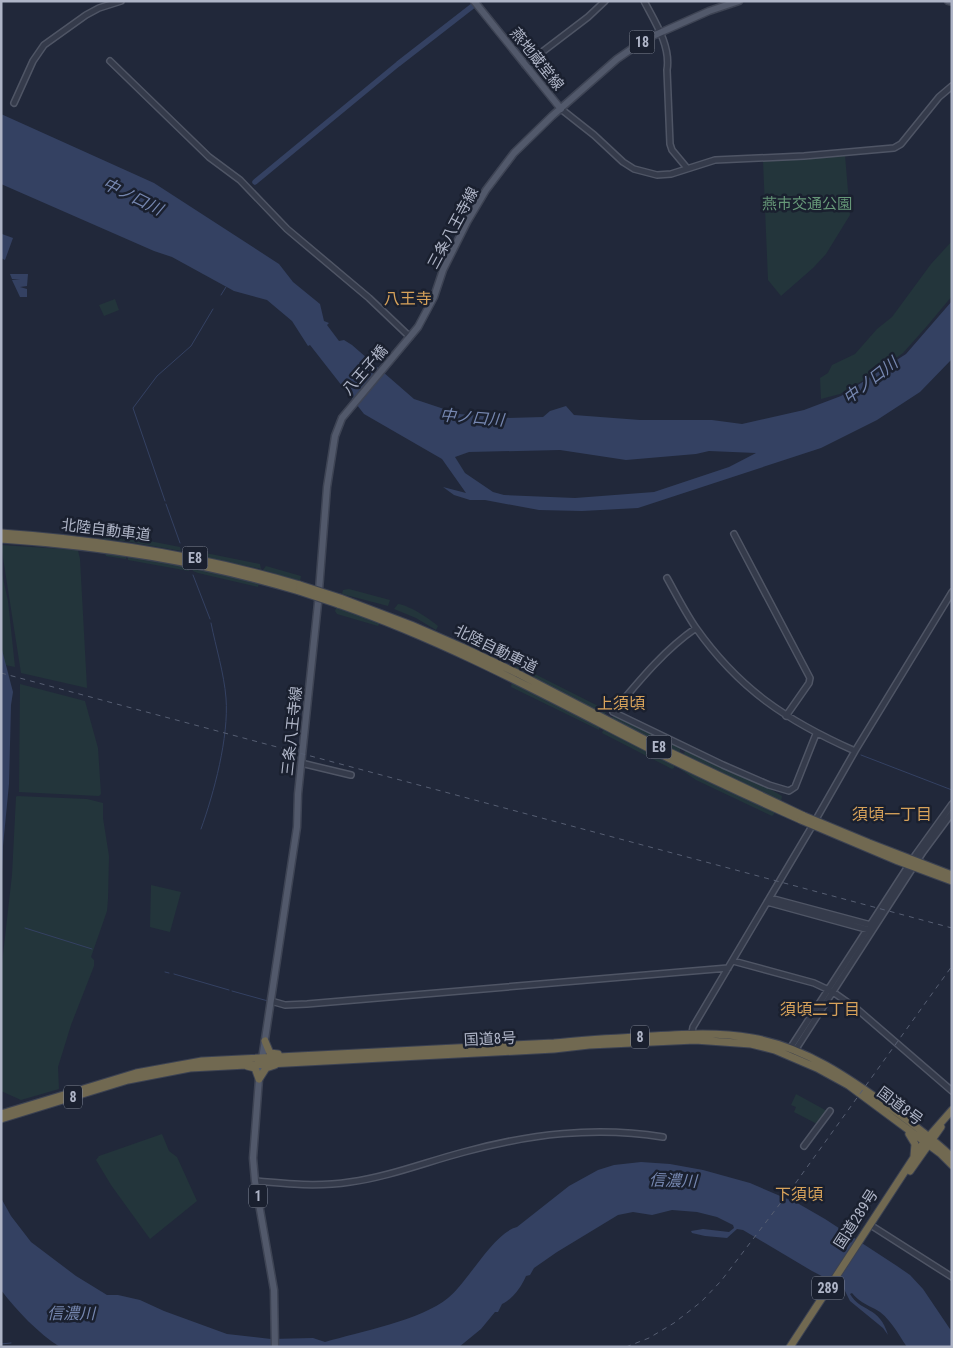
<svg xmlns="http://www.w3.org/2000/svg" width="953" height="1348" viewBox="0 0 953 1348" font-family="'Roboto Condensed','Noto Sans JP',sans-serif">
<rect width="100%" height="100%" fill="#21283a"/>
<path fill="#23353b" d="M845 155 850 215 826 254 813 268 781 296 768 280 763 161Z
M952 241V296L927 326 903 353 875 373 840 394 821 399 820 378 828 373 832 365 855 354 877 329 892 317 931 264Z
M115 299 119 310 104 316 99 305Z
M102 534 121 536 122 540 124 539V536L180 547 181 551 124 541 102 539 100 536Z
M1 545 78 550 80 559 87 688 21 673Z
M186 549 260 564 261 569 186 553Z
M105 552 188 566 189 571 128 560V557H126V559L106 556Z
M191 566 259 582 258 587 198 573 193 571Z
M266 566 301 576 300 581 263 570Z
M1 569 8 601 15 667 5 665 1 656Z
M349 589 390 600 388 606 342 594 343 590Z
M398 604C409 605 430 619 438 626L436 630 416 618 394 609Z
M337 605 381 621 378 626 337 614 335 611Z
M517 665 606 710 605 716 516 670Z
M512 682 600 727 599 730 511 687Z
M20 684 85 701 98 748 101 794 99 796 19 792Z
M615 715 680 747V754L610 719Z
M604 728 675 765 674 768 672 769 602 733Z
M685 750 755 780 782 796 781 802 684 754Z
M681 766 776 812 772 816 696 780 680 769Z
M17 796 87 799 103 803V818L109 856 108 899 107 911 91 957 94 960V966L71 1025 58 1067 59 1089 21 1100 1 1091V972L12 875 16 797Z
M151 885 181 892 170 932 150 927Z
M796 1094 827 1111 817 1124 794 1112 796 1107 791 1105Z
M162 1134 169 1151 177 1157 197 1201 150 1239 111 1185 96 1160 99 1156Z"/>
<path fill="#344162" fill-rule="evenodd" d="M1 114 154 183 279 264 293 282 320 304 324 321 329 323 327 325 339 341 344 340 352 345 414 399 459 414 504 418 543 417 550 411 566 406 574 415 640 420H712L742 424 804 410 841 396 906 354 952 301V359L920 392 877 420 821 448 638 508 582 511 539 510 485 500H470L454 495 443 487 466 493 442 459 364 414 310 345 308 346 292 321 267 300 234 291 172 257 154 251 1 184ZM560 450 626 460 696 454 709 451 756 453 729 467 654 492 575 498 504 495 493 492 465 473 455 457 469 452Z
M2 234 13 238 5 260 1 258Z
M10 274H28L27 286 20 287 27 289V297H20L12 280 20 279H12Z
M1 646 13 692 11 705 9 784 3 846 1 900Z
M641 1162 670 1164 703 1170 750 1183 799 1204 825 1219 897 1266 910 1275 923 1289 952 1332V1347H907C898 1334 889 1316 875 1309 867 1305 858 1301 852 1293L850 1294C860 1312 880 1306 888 1335L883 1328 850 1301 843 1287 812 1271 743 1230 737 1229 727 1238 705 1236 692 1233 691 1231 703 1229 729 1232 734 1228 733 1225 717 1217 697 1212 672 1210 652 1215 633 1212 618 1215 557 1252 534 1268 530 1275 526 1276C522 1286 512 1300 502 1304L498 1312H495L481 1329 459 1347H60C38 1333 17 1311 1 1290V1198L11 1216 31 1242 76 1276 107 1295H118L140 1300 164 1311 227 1334 271 1339 313 1338 325 1342C359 1332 422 1320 448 1298 468 1282 493 1233 517 1227L569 1186 598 1170 614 1165Z"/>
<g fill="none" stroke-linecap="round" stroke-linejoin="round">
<path stroke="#344162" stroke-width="1" d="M221 295 226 287
M165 501 133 408 157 376 191 346 213 309
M166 504 180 543
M193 575 210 619
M861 755 952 790
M201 829C214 793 229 737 226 698 224 673 216 648 211 623
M25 928 92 949
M165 972 169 973
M174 974 229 990
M232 991 268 1001
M1 1344 11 1343"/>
<path stroke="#344162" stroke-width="5.5" d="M255 182 398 64 479 1"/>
<g stroke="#4f5565" stroke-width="8">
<path id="minor" d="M644 1C655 22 671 46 667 70L670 144 672 150 687 168
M110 61 209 157 240 180 287 229 369 298 410 337
M525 65 588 17 605 1
M14 103 33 61 44 45 86 15 99 8 121 1
M561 109 594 135 623 162 634 169 657 175 671 174 715 160 804 156 894 148 901 144 939 97 952 86
M734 534 810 678 809 683 786 716
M667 578C676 594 685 612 696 628 739 689 787 721 855 751
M696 628C663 651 639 681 613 712L723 765 769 785 789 791 795 787 816 734
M301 763 351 775
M770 898 871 925
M767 902 869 930
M733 961 814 983 833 992 857 1009 952 1091
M271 1001 285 1005 307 1004 728 968
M691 1038 693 1027 811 828 855 751 952 592
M789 1050 916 854 952 804
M794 1052 923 852 952 813
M804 1146 830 1111
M255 1181C287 1184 318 1187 350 1182 388 1177 426 1162 464 1152 530 1134 595 1126 663 1137
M872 1226 952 1277"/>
</g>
<g stroke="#3e4454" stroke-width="9">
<path id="major" d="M474 1 561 109
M948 1 952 2
M275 1347 274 1290 255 1181 253 1158 259 1079 297 827 298 794 318 603 327 487 335 436 342 418 418 327 434 297 443 270 467 222 486 190 514 153 552 116 617 59 646 39 709 11 739 1"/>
</g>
<g stroke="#3c4252" stroke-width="9">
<path id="highway" d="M1 533C103 540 202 556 300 585
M1 539C104 546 199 561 299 591
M340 598 411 625 464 648 517 673 659 747 804 816
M338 604C448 642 550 698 654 751 702 775 752 798 801 820
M265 1041 270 1053 278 1054
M247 1066 255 1068 259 1079
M259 1079 266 1068 275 1065
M1 1114 136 1073 202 1061 554 1043C587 1039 620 1038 653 1036 686 1034 719 1032 752 1038 805 1047 849 1078 892 1109 913 1124 933 1139 952 1157
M1 1119 128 1080 190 1068 554 1049 589 1045 695 1040 751 1044 775 1050 817 1068 848 1085 941 1154 952 1165
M909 1134 915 1144 914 1156
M910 1171 941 1127
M790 1347 924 1142 952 1110"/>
</g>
<use href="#minor" stroke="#353b4b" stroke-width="5"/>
<use href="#major" stroke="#52596b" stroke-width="6"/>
<use href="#highway" stroke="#716951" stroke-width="7"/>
<path stroke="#565e72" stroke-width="1" stroke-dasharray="5 5" stroke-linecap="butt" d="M1 673 952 928
M626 1347 649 1338 674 1323 701 1302 721 1281 792 1188 952 966"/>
<g stroke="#3c4252" stroke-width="9" stroke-linecap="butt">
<path id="highway-bridge" d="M300 585 340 598
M299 591 338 604
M804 816 869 843 952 875
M801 820 898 861 952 881"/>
</g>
<use href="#highway-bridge" stroke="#716951" stroke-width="7"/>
</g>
<g text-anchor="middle" stroke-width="5" stroke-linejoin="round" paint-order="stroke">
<g fill="#1a202f" stroke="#828899" stroke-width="1">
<rect x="629.5" y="30.5" width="25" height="23" rx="4"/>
<rect x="182.5" y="546.5" width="25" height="23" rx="4"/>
<rect x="646.5" y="735.5" width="25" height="23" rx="4"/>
<rect x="631" y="1025.5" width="18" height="23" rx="4"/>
<rect x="64" y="1085.5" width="18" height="23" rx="4"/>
<rect x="249" y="1184.5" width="18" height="23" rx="4"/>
<rect x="812" y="1276.5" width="32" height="23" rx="4"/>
</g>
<g font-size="14" font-weight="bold" fill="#afb5c7">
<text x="642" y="47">18</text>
<text x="195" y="563">E8</text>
<text x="659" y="752">E8</text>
<text x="640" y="1042">8</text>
<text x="73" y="1102">8</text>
<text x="258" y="1201">1</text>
<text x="828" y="1293">289</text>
</g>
<g font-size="15" fill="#afb5c7" stroke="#1a202f">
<text transform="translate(537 59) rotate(51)" y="5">燕地蔵堂線</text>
<text transform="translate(453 228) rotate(-62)" y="5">三条八王寺線</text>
<text transform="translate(365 370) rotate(-49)" y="5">八王子橋</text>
<text transform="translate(106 530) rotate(7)" y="5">北陸自動車道</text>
<text transform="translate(496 649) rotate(26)" y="5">北陸自動車道</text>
<text transform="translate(292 731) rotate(-84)" y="5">三条八王寺線</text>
<text transform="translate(490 1039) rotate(-3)" y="5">国道8号</text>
<text transform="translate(900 1106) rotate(37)" y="5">国道8号</text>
<text transform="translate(856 1219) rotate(-57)" y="5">国道289号</text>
</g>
<g font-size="15" fill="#669878" stroke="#1a202f">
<text x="807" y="209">燕市交通公園</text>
</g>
<g font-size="16" font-style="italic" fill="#7687b0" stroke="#1a202f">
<text transform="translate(133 196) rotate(26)" y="6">中ノ口川</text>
<text transform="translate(870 380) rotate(-38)" y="6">中ノ口川</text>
<text transform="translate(472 417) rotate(5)" y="6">中ノ口川</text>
<text transform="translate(673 1180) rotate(2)" y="6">信濃川</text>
<text x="71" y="1319">信濃川</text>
</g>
<g font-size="16" fill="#d7a25a" stroke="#1a202f">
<text x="408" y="304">八王寺</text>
<text x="621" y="709">上須頃</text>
<text x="892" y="820">須頃一丁目</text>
<text x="820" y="1015">須頃二丁目</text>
<text x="799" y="1200">下須頃</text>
</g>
</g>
<rect width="953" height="1348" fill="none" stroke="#afb5c7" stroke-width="5"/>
</svg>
